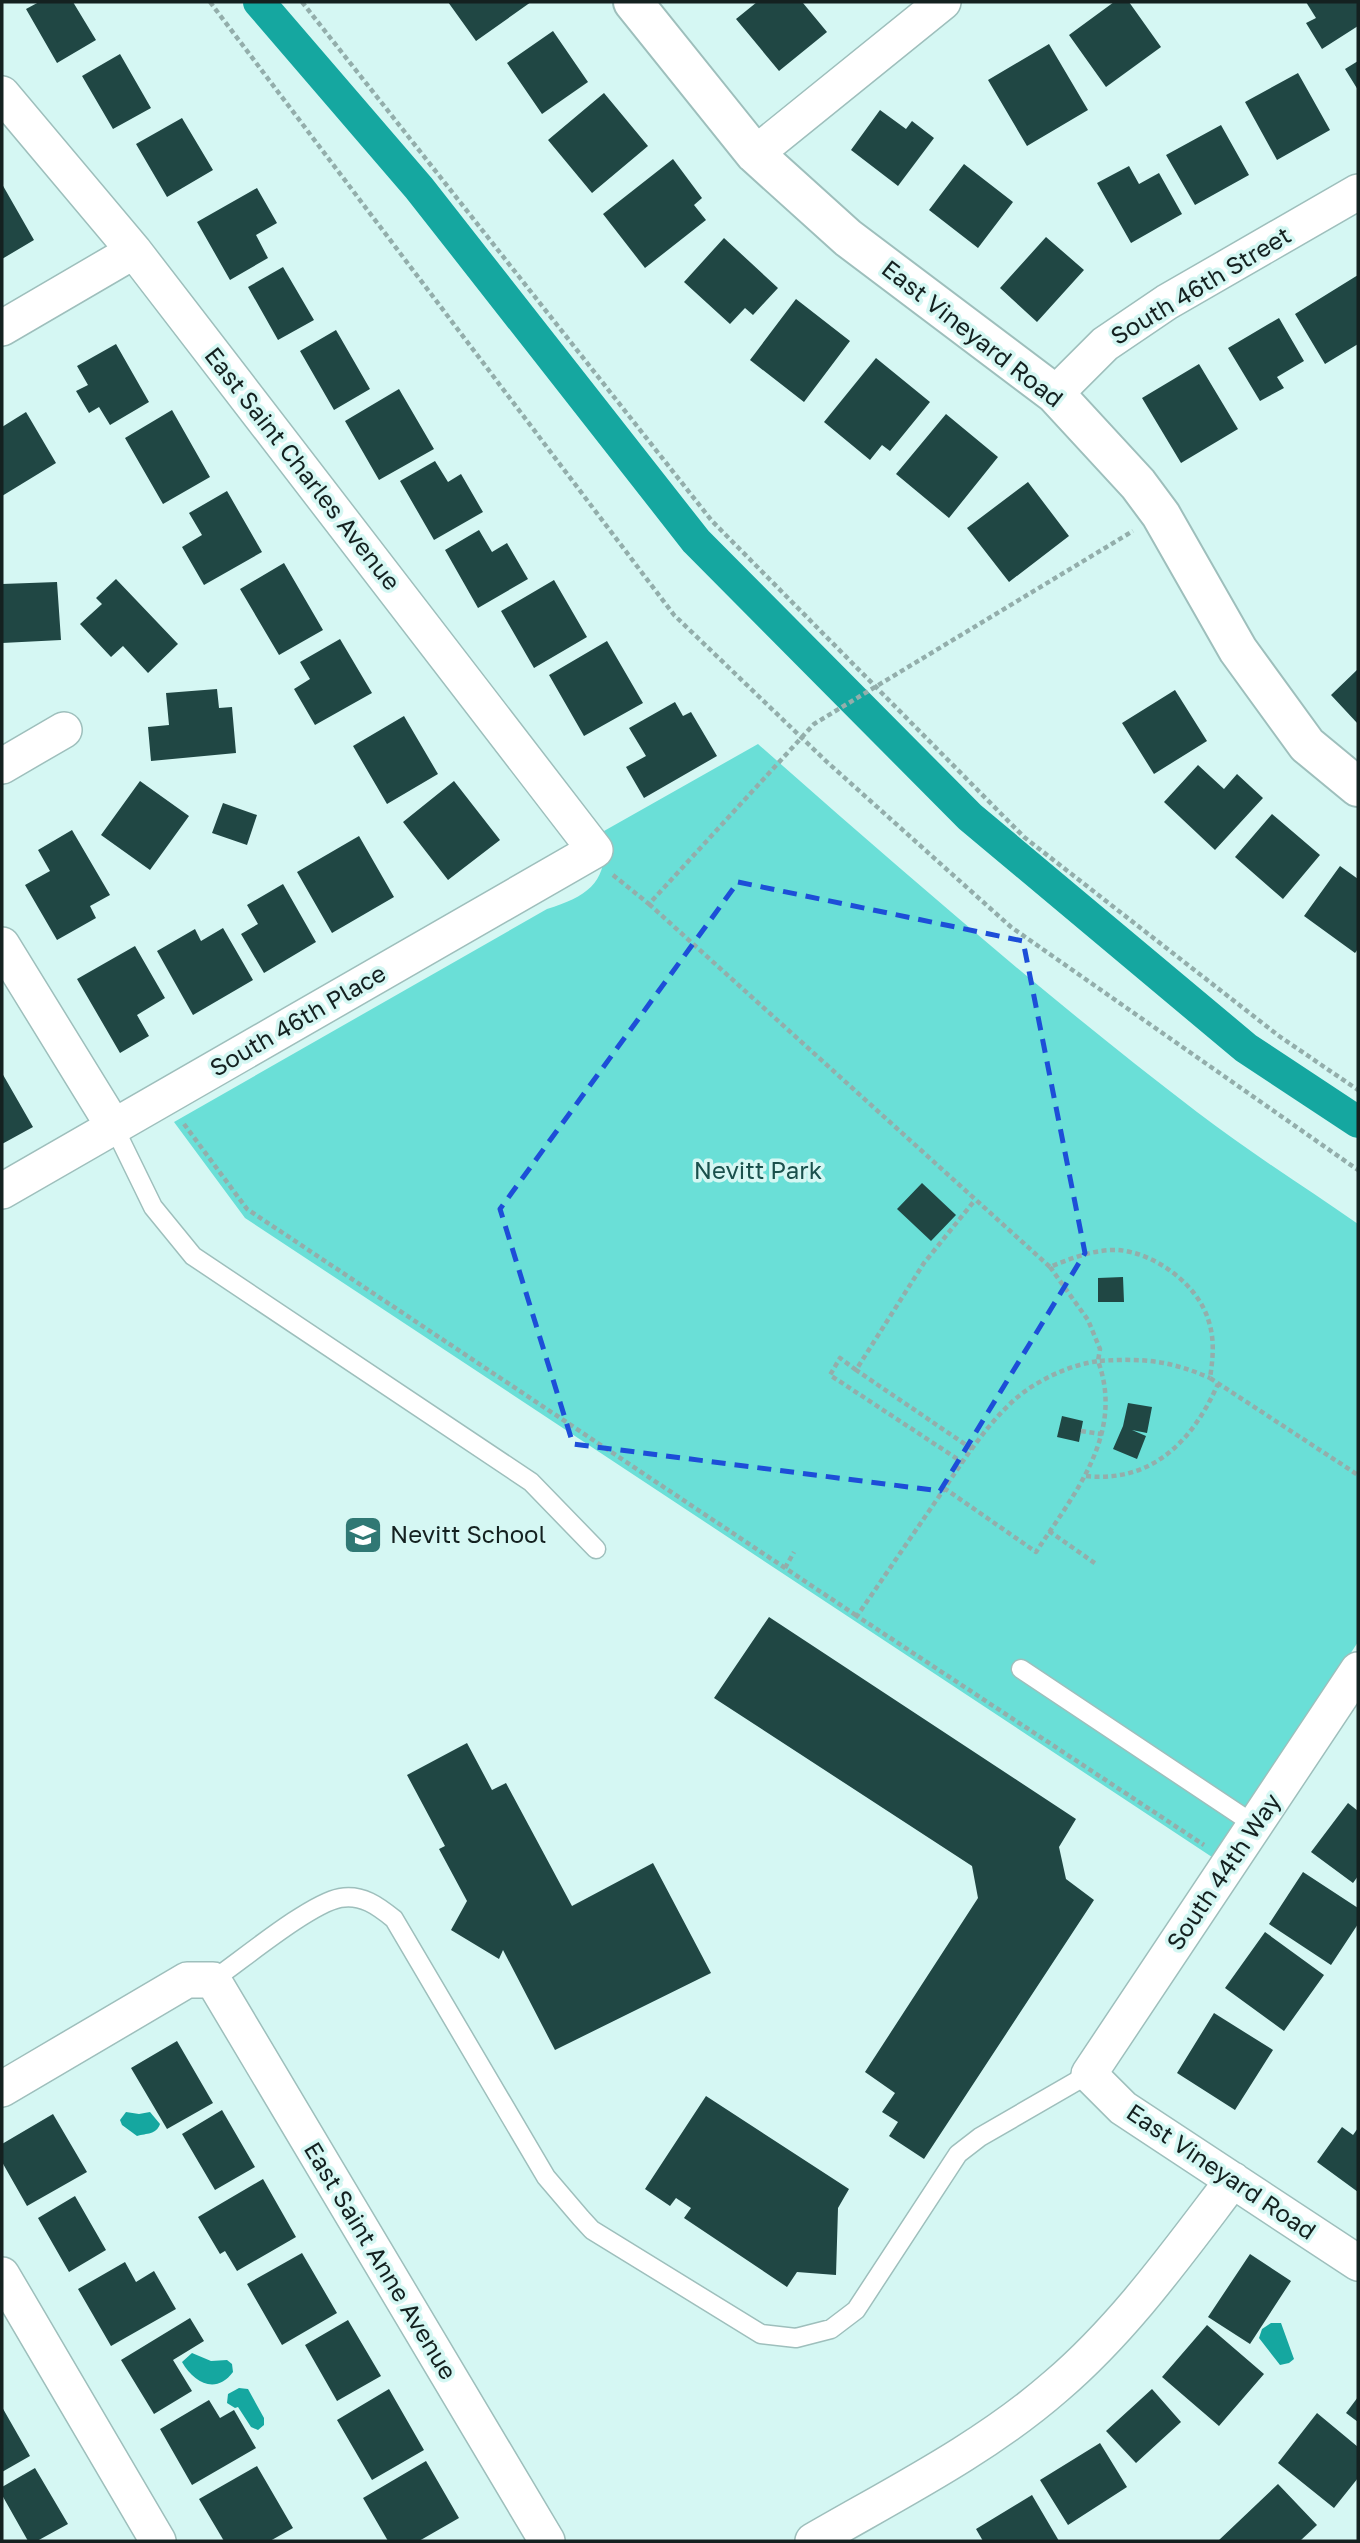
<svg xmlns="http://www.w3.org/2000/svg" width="1360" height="2543" viewBox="0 0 1360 2543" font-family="'Golos Text',sans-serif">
<rect width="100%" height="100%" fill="#d5f7f3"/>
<path fill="#6adfd7" d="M758 744C901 870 1045 996 1197 1112 1249 1152 1305 1187 1358 1224V1642L1215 1859 245 1218 174 1122 547 909C592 895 609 880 604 831Z"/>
<path fill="#15a7a0" d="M126 2112 139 2114 150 2112 160 2124C156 2135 147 2133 137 2136L122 2125 120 2120Z
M1271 2323H1281L1294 2359 1289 2363 1280 2365 1259 2338 1262 2329Z
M192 2353 211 2361 227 2360 232 2364 233 2372C216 2395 194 2383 182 2362Z
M239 2388 248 2389 264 2418V2425L258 2430 251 2427 238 2407 235 2408 227 2403 228 2394Z"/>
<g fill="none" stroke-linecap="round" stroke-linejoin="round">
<path stroke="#15a7a0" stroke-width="32" d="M259 2 419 188 696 541 970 817 1246 1048 1358 1122"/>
</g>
<path fill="#204744" d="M39 2H73L96 40 57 63 26 9Z
M448 2H531L476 41Z
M757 2H805L803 3 827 32 779 71 736 19Z
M1114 2H1129L1161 47 1106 87 1069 35Z
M1306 2H1358V26L1322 49 1306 23 1316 18Z
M553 31 588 82 542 114 507 63Z
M1049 44 1088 110 1027 146 988 80Z
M120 54 151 108 113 129 82 76Z
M1358 61V90L1345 69Z
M1298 73 1330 130 1277 160 1245 102Z
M604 93 648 146 592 193 548 140Z
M880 110 906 129 912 121 934 138 898 186 851 150Z
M182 118 213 170 167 197 136 144Z
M1221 125 1249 175 1195 205 1166 155Z
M673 159 702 198 694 205 706 220 645 268 603 214Z
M964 164 1013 202 978 248 929 210Z
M1129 166 1139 184 1159 173 1182 214 1131 243 1097 183Z
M2 184 34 240 2 259Z
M257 188 277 223 256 235 268 258 230 280 197 222Z
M1046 237 1084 270 1037 322 1000 288Z
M724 238 778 288 753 315 745 308 730 324 684 282Z
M283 267 314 320 278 340 248 287Z
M1358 275V344L1325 364 1295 314Z
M796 299 850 341 804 402 750 360Z
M1279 318 1304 361 1277 377 1284 388 1260 401 1228 348Z
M336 330 370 389 334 410 300 351Z
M116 344 149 402 110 425 99 407 89 413 76 391 88 385 77 366Z
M876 358 930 402 890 451 882 445 870 460 824 422Z
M1199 364 1238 429 1181 463 1142 398Z
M399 389 434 449 379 480 345 421Z
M172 410 210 477 163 504 125 438Z
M26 412 56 463 2 496V427Z
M946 414 998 457 949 518 896 474Z
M435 461 448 482 461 474 483 512 434 540 400 481Z
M1028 482 1069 536 1009 582 967 528Z
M227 491 262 552 204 585 182 547 202 535 189 513Z
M479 530 492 552 507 543 528 579 478 608 445 550Z
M284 563 323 630 279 655 240 589Z
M116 579 178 644 148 673 123 646 111 657 80 624 102 604 96 598Z
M554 580 587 637 534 668 501 611Z
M57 582 61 640 2 643V584Z
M340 639 372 693 315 725 294 689 310 679 300 662Z
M607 641 643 703 584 736 549 675Z
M1358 669V724L1331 695Z
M217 689 219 708 232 707 236 753 151 761 148 727 169 725 166 693Z
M1175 690 1207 741 1154 774 1122 723Z
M675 702 683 716 691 712 717 756 644 798 626 767 646 756 629 728Z
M404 716 438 774 387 804 353 746Z
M1198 765 1224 789 1237 774 1263 798 1215 850 1164 802Z
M140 781 189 816 150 870 101 835Z
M454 781 500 840 448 880 403 822Z
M223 803 257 815 247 845 212 833Z
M1272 814 1320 855 1283 899 1235 857Z
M72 830 110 895 90 906 96 918 57 940 25 885 50 871 38 850Z
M359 836 394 897 332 933 297 872Z
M1340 866 1358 879V949L1355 953 1304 916Z
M283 884 316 942 264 973 241 934 258 924 247 905Z
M223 928 253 980 193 1015 157 951 195 929 201 941Z
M135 946 165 998 137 1015 149 1036 120 1053 77 979Z
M2 1073 33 1127 2 1144Z
M922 1183 956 1215 931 1241 897 1209Z
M1123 1277 1124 1302H1098V1278Z
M1128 1403 1152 1407 1147 1433 1132 1430 1146 1436 1137 1459 1113 1449 1123 1426Z
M1062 1416 1083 1421 1079 1442 1057 1437Z
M769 1617 1076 1819 1059 1847 1066 1879 1094 1900 924 2159 889 2136 898 2122 882 2112 895 2093 865 2072 978 1898 972 1866 714 1698Z
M467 1743 492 1790 506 1783 572 1906 653 1863 711 1973 555 2050 503 1950 499 1959 451 1930 467 1901 439 1849 445 1846 407 1775Z
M1348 1803 1358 1811V1876L1353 1883 1311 1852Z
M1303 1872 1358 1908V1924L1331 1965 1269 1924Z
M1265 1932 1324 1975 1284 2031 1225 1988Z
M1214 2013 1273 2050 1235 2110 1177 2073Z
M177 2041 213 2103 167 2129 131 2068Z
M706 2096 849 2189 838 2208 836 2275 797 2272 787 2287 684 2218 691 2208 676 2198 670 2206 645 2189Z
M222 2110 255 2167 215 2190 182 2134Z
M53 2114 87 2172 27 2206 2 2162V2144Z
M1342 2127 1353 2135 1358 2128V2192L1317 2162Z
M263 2179 296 2237 237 2271 225 2251 220 2254 198 2217Z
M75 2196 106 2250 69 2272 38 2218Z
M302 2253 337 2313 282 2345 247 2284Z
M1250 2254 1291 2281 1250 2344 1208 2317Z
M125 2262 136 2282 154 2271 176 2309 111 2346 78 2289Z
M190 2318 204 2341 173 2360 192 2391 154 2414 121 2360Z
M348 2320 381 2376 337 2401 305 2345Z
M1207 2325 1264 2374 1219 2426 1162 2377Z
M389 2389 424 2450 372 2480 337 2420Z
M1152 2389 1181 2422 1136 2463 1106 2431Z
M1358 2397V2422L1346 2413Z
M209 2400 220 2418 234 2410 256 2448 192 2485 160 2429Z
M2 2407 30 2456 2 2472Z
M1317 2413 1358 2447V2478L1334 2508 1278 2463Z
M1100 2443 1127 2487 1068 2525 1040 2480Z
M426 2461 459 2518 419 2541H388L363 2498Z
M257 2466 293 2528 270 2541H224L199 2499Z
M35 2468 68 2524 37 2541H28L2 2495V2487Z
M1278 2484 1317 2525 1300 2541H1218Z
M1032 2495 1059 2541H983L976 2529Z"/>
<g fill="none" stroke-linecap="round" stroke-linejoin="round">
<g stroke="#9ebfbc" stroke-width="21">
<path id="lane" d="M114 1127 153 1207 193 1256 531 1482 596 1549
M1021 1669 1255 1825
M213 1980C242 1960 309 1904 340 1898 362 1894 378 1906 394 1919L546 2177 581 2218 592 2230 761 2334 796 2338 831 2329 856 2310 958 2154 980 2137 1089 2074"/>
</g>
<g stroke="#9ebfbc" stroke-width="38">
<path id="street" d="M2 94 134 251 595 850 2 1191
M755 154 943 2
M2 328 134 251
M1055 394 1105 344 1167 302 1358 192
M2 766 64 730
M2 945 114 1127
M1358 1670 1089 2074 1123 2108 1358 2263
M2 2089 187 1980H213L547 2541
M2 2275 158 2541
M813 2541C896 2493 984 2449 1056 2386 1125 2327 1178 2252 1233 2180"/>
</g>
<g stroke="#9ebfbc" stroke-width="42">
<path id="secondary" d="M633 2 755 154 848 238 1055 394 1138 484 1161 515 1238 650 1307 745 1358 787"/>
</g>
<path stroke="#93aeab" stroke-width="4.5" stroke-dasharray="5 3.5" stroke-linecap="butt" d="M210 2 674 615 827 762 1011 927 1358 1170
M302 2 712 521 1024 837 1279 1036 1358 1090
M613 875 649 904 814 724 1133 531
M649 904 1050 1267C1071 1258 1096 1249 1118 1250 1155 1253 1197 1284 1208 1319 1215 1339 1213 1358 1210 1378L1358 1475
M184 1124 247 1209 857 1616
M1050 1267 1088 1320 1100 1349 1098 1361C1142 1358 1169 1360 1210 1378
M856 1370 840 1358 830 1375 962 1462
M1081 1431 1102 1434
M972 1449 856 1370 924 1263 975 1200
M1086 1476C1153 1483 1193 1440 1218 1384
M944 1488 1036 1552C1074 1494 1125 1434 1098 1361 1069 1365 1035 1381 1013 1401 983 1429 961 1464 938 1498 911 1537 884 1577 857 1616L1204 1845
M1049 1531 1096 1564
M785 1568 794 1552"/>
<use href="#lane" stroke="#fff" stroke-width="18"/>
<use href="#street" stroke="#fff" stroke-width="35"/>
<use href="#secondary" stroke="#fff" stroke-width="38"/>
</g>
<path fill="none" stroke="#1d4ed8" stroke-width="5" stroke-dasharray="14 9" stroke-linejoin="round" d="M738 882 1023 941 1085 1253 940 1491 573 1444 500 1209Z"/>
<defs>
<g id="school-square" transform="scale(2.0125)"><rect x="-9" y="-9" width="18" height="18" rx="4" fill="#307874" stroke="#d5f7f3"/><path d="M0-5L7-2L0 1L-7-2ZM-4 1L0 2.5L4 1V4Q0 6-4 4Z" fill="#fff"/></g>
</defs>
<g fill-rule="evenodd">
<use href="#school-square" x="363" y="1535"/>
</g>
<g text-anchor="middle" stroke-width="7" stroke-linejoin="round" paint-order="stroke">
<g font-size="24" fill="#142120" stroke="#d5f7f3">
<text transform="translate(1201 286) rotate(-31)" y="8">South 46th Street</text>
<text transform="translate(972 334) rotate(38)" y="8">East Vineyard Road</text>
<text transform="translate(302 469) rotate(52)" y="8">East Saint Charles Avenue</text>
<text transform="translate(298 1021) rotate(-30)" y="8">South 46th Place</text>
<text transform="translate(1224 1872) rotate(-56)" y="8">South 44th Way</text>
<text transform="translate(1221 2172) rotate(34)" y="8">East Vineyard Road</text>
<text transform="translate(380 2261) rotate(59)" y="8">East Saint Anne Avenue</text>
</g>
<g font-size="24" fill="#1a504c" stroke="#d5f7f3">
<text x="758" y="1179">Nevitt Park</text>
</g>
<g font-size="24" fill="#142120" stroke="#d5f7f3" text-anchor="start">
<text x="390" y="1543">Nevitt School</text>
</g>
</g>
<rect width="1360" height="2543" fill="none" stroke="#142120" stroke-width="7"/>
</svg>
